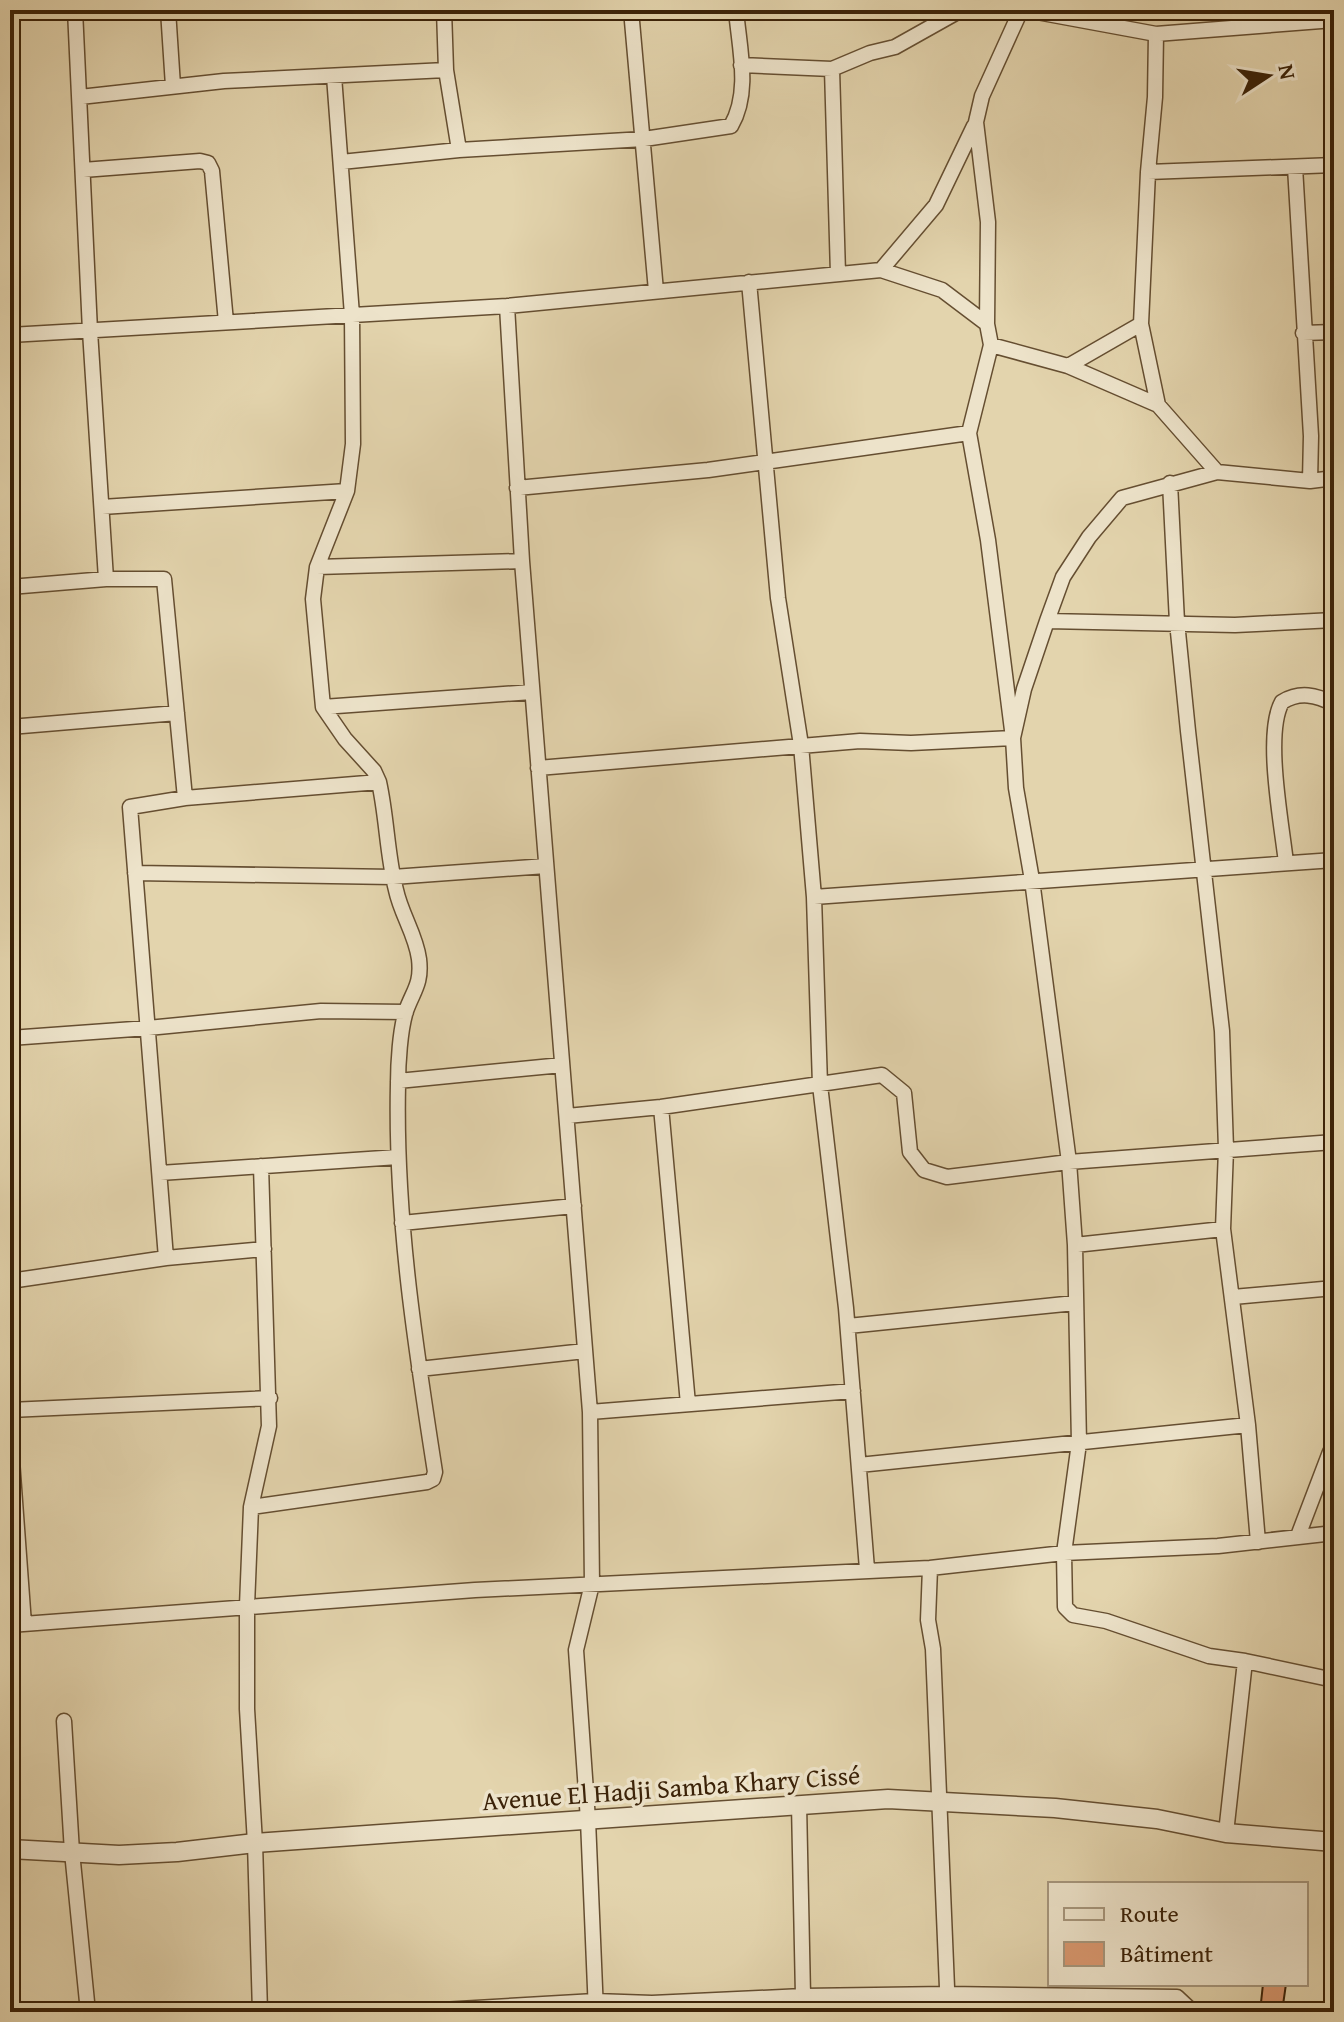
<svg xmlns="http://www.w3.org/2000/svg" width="1344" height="2022" viewBox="0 0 1344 2022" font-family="'Gentium Book Plus',serif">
<rect width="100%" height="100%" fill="#e3d4ad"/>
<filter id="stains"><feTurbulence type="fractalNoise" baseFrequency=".0025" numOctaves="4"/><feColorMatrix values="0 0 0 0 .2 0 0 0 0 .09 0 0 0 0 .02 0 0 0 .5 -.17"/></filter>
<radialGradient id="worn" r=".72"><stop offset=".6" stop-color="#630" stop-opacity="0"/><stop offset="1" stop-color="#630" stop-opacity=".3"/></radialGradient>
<path fill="#d99870" stroke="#3b2208" stroke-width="2" d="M1263 1984H1286L1282 2012H1260Z"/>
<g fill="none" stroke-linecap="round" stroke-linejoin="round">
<g stroke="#654e31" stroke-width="17">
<path id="minor" d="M75 10 90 331 106 579
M168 10 173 86
M444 10 446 70 459 150
M631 10 656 291
M1026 10 1156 34
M741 65 832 69 870 53 895 47 961 10
M832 69 838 274
M80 97 224 81 446 70
M341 162 459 150 644 139 731 126C751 92 739 47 736 10
M1295 167 1311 436 1310 481
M83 170 200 161 208 163 212 171 226 322
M1148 172 1334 165
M881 270 936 205 974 126
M749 282 778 598 801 745 814 897 820 1085 846 1308 867 1569
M507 306 522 561 590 1412 592 1584 576 1650 588 1820 596 2012
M1303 333 1334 332
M10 335 507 306 881 270 942 290 987 324
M991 345 1068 366 1158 405 1217 472 1310 481 1334 478
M1068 366 1141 324
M1158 405 1141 324 1148 172 1155 97 1156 34 1334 20
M1217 472 1122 498 1089 537 1063 577 1047 621 1024 689 1013 738 1016 788 1032 880 1069 1162 1075 1245 1079 1443 1064 1553 1065 1607 1073 1615 1106 1621 1209 1656 1245 1661 1334 1680
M1170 483 1177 622 1188 731 1222 1031 1226 1149 1223 1229 1248 1425 1258 1542
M517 488 708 470 969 433
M102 507 347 491
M317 567 522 561
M10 587 106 579H164L185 798
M1047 621 1235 625 1334 620
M323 707 532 692
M10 727 177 713
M538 768 860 741 911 743 1013 738 988 540 969 433 991 345 987 324 988 222 976 122 982 96 1021 10
M1286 863C1282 825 1264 734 1282 702 1300 691 1316 695 1334 704
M135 873 393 877 546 866
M814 897 1334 860
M10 1038 148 1028 321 1011 406 1012
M398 1081 562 1065
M661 1107 688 1404
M567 1116 661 1107 882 1075 904 1093 910 1152 924 1170 947 1177 1069 1162 1334 1142
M160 1173 398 1157
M402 1223 574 1206
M1075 1245 1223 1229
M166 1258 130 807 185 798 379 782
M10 1281 166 1258 264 1249
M1233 1297 1334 1288
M848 1326 1075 1303
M419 1369 585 1351
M10 1410 270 1398
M590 1412 853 1391
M10 1433 24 1624
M859 1465 1248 1425
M251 1507 427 1482 433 1479 435 1472C415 1344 395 1215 398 1084 398 1064 400 1030 406 1011 413 991 422 984 419 959 416 935 401 914 396 890 387 855 387 818 379 782L374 771 345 739 323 707 313 599 317 567 347 491 353 444 352 315 334 76
M1298 1536 1330 1452 1334 1448
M930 1568 928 1620 933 1649 948 2012
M10 1625 475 1590 930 1568 1064 1553 1218 1546 1334 1533
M64 1721 72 1852 88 2012
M799 1804 803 1996
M1226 1833 1245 1661
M260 2012 255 1843 247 1709V1606L251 1507 269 1426 261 1166
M407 2012 595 2001 652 2003 803 1996 947 1994 1177 1997 1193 2012"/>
</g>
<g stroke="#654e31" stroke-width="21">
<path id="tertiary" d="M10 1849 119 1855 177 1852 255 1843 423 1831 888 1799 1055 1808 1157 1819 1226 1833 1334 1842"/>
</g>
<use href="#minor" stroke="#ede3ca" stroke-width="14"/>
<use href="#tertiary" stroke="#ede3ca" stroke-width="18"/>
</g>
<g text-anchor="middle" stroke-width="7" stroke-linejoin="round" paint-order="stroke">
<g font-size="26" fill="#3b2208" stroke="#ede3ca">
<text transform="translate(671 1788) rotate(-4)" y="9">Avenue El Hadji Samba Khary Cissé</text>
</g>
</g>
<rect width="1344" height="2022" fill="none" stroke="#e3d4ad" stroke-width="40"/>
<rect x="12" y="12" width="1320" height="1998" fill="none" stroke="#3b2208" stroke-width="4"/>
<rect x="20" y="20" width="1304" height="1982" fill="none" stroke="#3b2208" stroke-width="2"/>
<rect x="1048" y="1882" width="260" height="104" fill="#ede3ca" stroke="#a6967c" stroke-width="2"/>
<rect x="1064" y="1908" width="40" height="12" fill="#ede3ca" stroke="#a6967c" stroke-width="2"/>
<text x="1120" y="1922" font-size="24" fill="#3b2208">Route</text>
<rect x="1064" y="1942" width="40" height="24" fill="#d99870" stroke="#a6967c" stroke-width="2"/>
<text x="1120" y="1962" font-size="24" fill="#3b2208">Bâtiment</text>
<g transform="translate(1268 76) rotate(78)" stroke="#ede3ca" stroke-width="6" paint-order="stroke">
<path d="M0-6L14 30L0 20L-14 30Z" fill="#3b2208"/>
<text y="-12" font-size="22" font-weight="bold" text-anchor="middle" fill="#3b2208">N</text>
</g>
<rect width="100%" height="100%" filter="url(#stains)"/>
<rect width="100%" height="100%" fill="url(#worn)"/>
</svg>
